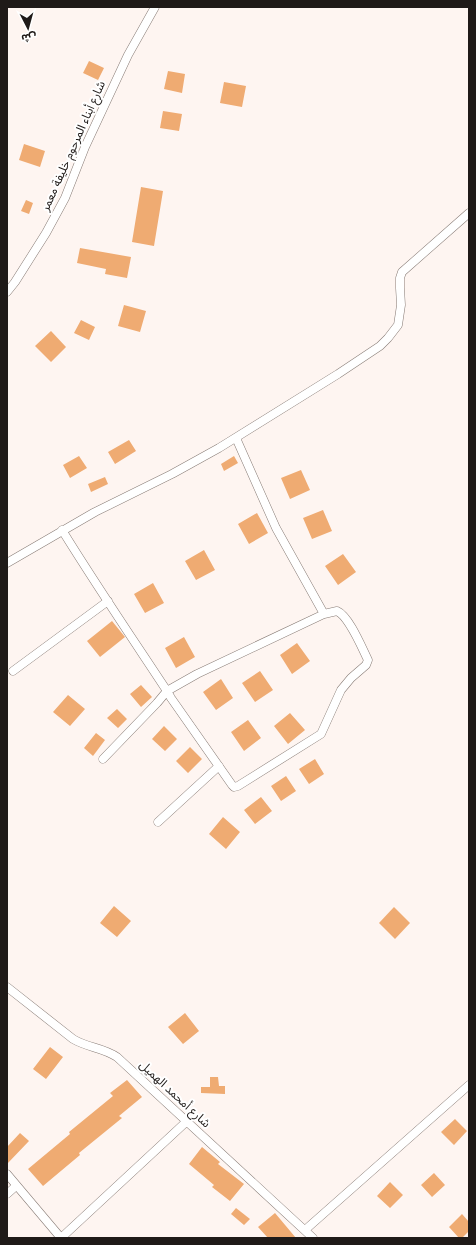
<svg xmlns="http://www.w3.org/2000/svg" width="476" height="1245" viewBox="0 0 476 1245" font-family="'Nunito Sans','Noto Sans Arabic',sans-serif">
<rect width="100%" height="100%" fill="#fef5f1"/>
<path fill="#efab72" d="M89 61 104 68 98 80 83 73Z
M168 71 185 74 182 93 164 89Z
M224 82 246 86 242 107 220 103Z
M163 111 182 114 179 131 160 128Z
M24 144 45 151 40 167 19 160Z
M141 187 163 191 154 246 132 242Z
M26 200 33 203 29 214 21 211Z
M80 248 131 257 127 278 105 274 106 269 77 263Z
M124 305 146 311 140 332 118 326Z
M81 320 95 327 89 340 74 333Z
M51 331 66 347 51 362 35 346Z
M129 440 136 451 115 464 108 452Z
M79 456 87 468 70 478 63 465Z
M234 456 238 463 224 471 221 464Z
M301 470 310 490 290 499 281 478Z
M105 477 108 484 91 492 88 484Z
M323 510 332 531 312 539 303 518Z
M257 513 268 533 249 544 238 524Z
M204 550 215 570 196 580 185 561Z
M343 554 356 572 338 585 325 566Z
M153 583 164 603 145 613 134 594Z
M112 621 125 637 100 657 87 641Z
M184 637 195 657 176 668 165 648Z
M297 643 310 661 292 674 280 655Z
M260 671 273 690 255 702 242 683Z
M221 679 233 698 216 710 203 692Z
M141 685 152 697 141 707 130 694Z
M68 695 85 709 70 726 53 712Z
M117 709 127 719 118 728 107 718Z
M290 713 305 730 288 744 274 726Z
M248 720 261 738 244 751 231 732Z
M164 726 177 739 165 751 152 739Z
M96 733 105 740 93 756 84 748Z
M190 747 202 759 188 773 176 761Z
M315 759 324 774 309 784 299 769Z
M286 776 296 791 281 801 271 786Z
M261 797 272 811 255 824 244 810Z
M223 817 240 832 226 849 209 834Z
M114 906 131 921 117 937 100 923Z
M394 907 410 923 395 939 379 923Z
M185 1013 199 1031 183 1044 168 1027Z
M50 1047 63 1057 46 1079 33 1069Z
M210 1077H218L219 1086H225V1094L201 1093V1087H210Z
M127 1080 142 1097 119 1116 122 1118 79 1153 80 1155 43 1186 28 1169 70 1134 69 1132 113 1096 110 1093Z
M455 1119 467 1131 454 1145 441 1132Z
M20 1133 29 1141 7 1164V1147Z
M202 1147 220 1162 218 1164 244 1184 230 1201 212 1187 214 1185 189 1164Z
M434 1173 445 1185 432 1197 421 1185Z
M390 1182 403 1195 390 1208 377 1196Z
M236 1208 250 1219 244 1225 231 1214Z
M275 1213 296 1238H268L258 1227Z
M462 1214 469 1222V1231L462 1238H459L449 1227Z"/>
<g fill="none" stroke-linecap="round" stroke-linejoin="round">
<g stroke="#877b75" stroke-width="9">
<path id="street" d="M7 292 15 282 46 233 65 198 85 147 128 55 155 7
M236 438 276 528 324 614
M62 530C96 585 132 638 167 691L171 698 232 785 234 787 238 786 321 734 341 690 351 678 366 665 368 660C362 648 349 616 337 611L324 614 197 674 167 691 157 703 103 759
M7 563 95 512 172 474 219 448 338 374 380 346 388 338 398 325 401 305 400 288V278L402 272 469 213
M13 671 108 601
M158 822 219 766
M7 987 73 1039C88 1048 102 1047 117 1057L313 1238
M7 1174 61 1238
M7 1194 16 1186
M305 1230 469 1085
M61 1238 186 1122"/>
</g>
<use href="#street" stroke="#fff" stroke-width="8"/>
</g>
<g text-anchor="middle" stroke-width="4" stroke-linejoin="round" paint-order="stroke">
<g font-size="12" fill="#1f1a18" stroke="#fff">
<text transform="translate(73 146) rotate(-66)" y="4">شارع أبناء المرحوم خليفة معمر</text>
<text transform="translate(175 1094) rotate(43)" y="4">شارع أمحمد الهميل</text>
</g>
</g>
<rect width="476" height="1245" fill="none" stroke="#1f1a18" stroke-width="16"/>
<g transform="translate(28 28) rotate(174)" stroke="#ffffff" stroke-width="3" paint-order="stroke">
<path d="M0-3L7 15L0 10L-7 15Z" fill="#1f1a18"/>
<text y="-6" font-size="11" font-weight="bold" text-anchor="middle" fill="#1f1a18">ش</text>
</g>
</svg>
